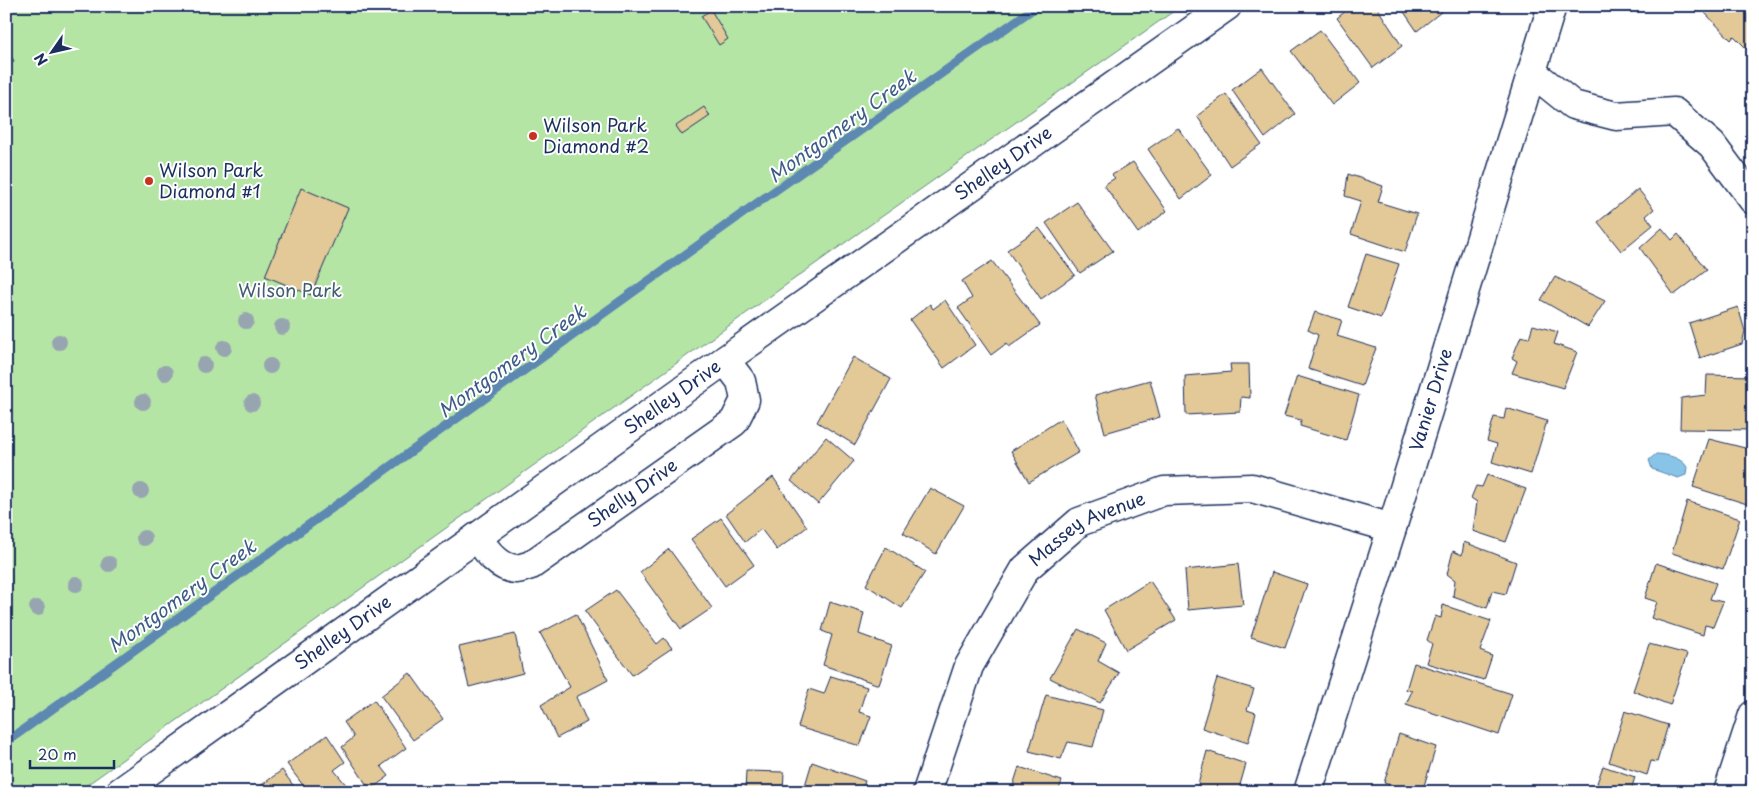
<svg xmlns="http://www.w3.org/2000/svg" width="1759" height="798" viewBox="0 0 1759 798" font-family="'Playpen Sans',sans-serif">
<rect width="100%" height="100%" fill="#fff"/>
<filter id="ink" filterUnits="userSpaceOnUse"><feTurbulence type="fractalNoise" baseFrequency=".02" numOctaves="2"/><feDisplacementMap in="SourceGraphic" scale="10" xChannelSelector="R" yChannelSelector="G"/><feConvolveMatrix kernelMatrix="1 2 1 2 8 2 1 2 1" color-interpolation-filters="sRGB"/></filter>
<g filter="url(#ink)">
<path fill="#b5e5a5" stroke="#688a82" d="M6 6H1181L860 232 77 792H6Z"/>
<path fill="#88c4e8" stroke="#5c88b1" d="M1656 454C1666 454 1682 458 1687 467L1686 475 1678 478 1652 469 1649 460Z"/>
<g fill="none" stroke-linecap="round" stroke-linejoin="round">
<path stroke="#5c88b1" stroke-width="9" d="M6 742 753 206 1037 6"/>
</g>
<path fill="#e3c898" stroke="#1b2f5e" d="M1352 6H1376L1402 46 1373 68 1337 18Z
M1400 6H1445L1446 8 1417 31Z
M1711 6H1753V17L1749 21 1751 24 1753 23V47L1749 51 1734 36 1731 40 1705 13Z
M711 10 728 39 719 45 701 16Z
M1320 30 1360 83 1332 105 1291 51Z
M8 51 14 61 6 66V53Z
M1262 68 1295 114 1265 138 1232 90Z
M1226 94 1261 144 1230 166 1197 116Z
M704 107 710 116 682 135 676 126Z
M1178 128 1212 175 1181 199 1148 149Z
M1133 162 1167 211 1138 233 1104 185 1115 178 1112 175Z
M1348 174 1383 186 1378 202 1417 214 1405 252 1351 234 1361 201 1345 196Z
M301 188 348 208 311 295 265 276Z
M1638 189 1654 209 1646 216 1653 225 1621 251 1598 222Z
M1077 202 1113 251 1080 273 1046 223Z
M1039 228 1075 275 1041 299 1007 250Z
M1662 228 1672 240 1678 234 1707 270 1674 295 1640 248Z
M1366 254 1399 264 1381 318 1348 307Z
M992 261 1040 325 1009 347 1007 343 991 355 958 308 972 298 962 281Z
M1555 277 1605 301 1588 327 1541 300Z
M945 300 975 345 944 368 910 320 930 304 933 309Z
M1738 307 1745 331 1742 344 1700 358 1689 323Z
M1315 312 1342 320 1337 336 1376 348 1362 386 1308 369 1318 335 1308 330Z
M1533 325 1558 332 1554 344 1577 352 1563 388 1512 373 1517 361 1512 358 1521 336 1529 338Z
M853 357 891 379 855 445 817 422Z
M1230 364H1249L1250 398 1241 397 1240 412 1186 415 1185 376 1231 372Z
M1707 375 1753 376V430L1680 429 1681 398 1706 395Z
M1297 376 1359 395 1346 440 1300 426 1301 420 1284 416Z
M1150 380 1160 417 1105 433 1095 395Z
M1506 408 1547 421 1531 474 1492 462 1497 444 1487 441 1494 417 1504 419Z
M1061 419 1079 452 1029 482 1011 451Z
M826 437 854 461 818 504 791 481Z
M1709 439 1753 450V483L1747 504 1693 487Z
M1487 475 1526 489 1506 542 1473 531 1477 502 1471 498 1476 486 1482 487Z
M773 477 807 527 777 550 761 529 745 542 726 514Z
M930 488 964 506 936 554 903 533Z
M1687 501 1740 519 1723 569 1672 553Z
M721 518 754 565 725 586 691 539Z
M1464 542 1516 562 1506 594 1492 591 1487 608 1453 596 1455 580 1447 574 1453 551 1462 555Z
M886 547 925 572 902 608 866 585Z
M669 549 712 608 681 629 640 572Z
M1656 563 1716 583 1710 599 1723 602 1713 627 1705 625 1703 635 1651 618 1657 602 1645 598Z
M1238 564 1243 605 1188 610 1185 570Z
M1272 572 1307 584 1285 648 1251 637Z
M1150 581 1176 620 1126 650 1104 610Z
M616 590 657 644 664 638 672 648 632 675 585 611Z
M830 602 864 613 859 634 892 646 879 685 823 665 832 635 822 631Z
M1443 605 1491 621 1480 651 1492 656 1484 680 1426 663 1432 644 1427 640 1435 616 1441 618Z
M576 614 608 680 576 697 587 722 557 738 541 705 570 687 540 633Z
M1078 629 1106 643 1098 661 1119 673 1100 703 1050 678Z
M515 634 523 673 469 687 459 647Z
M1649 644 1687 654 1670 705 1633 691Z
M1414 663 1512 694 1499 735 1406 704 1412 691 1406 690Z
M410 673 443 719 413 740 381 696Z
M831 676 867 687 859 712 871 716 860 746 798 727 809 689 824 694Z
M1217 678 1254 689 1247 710 1256 713 1248 743 1202 728Z
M1046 695 1103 710 1093 747 1068 742 1061 759 1029 751Z
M374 700 406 748 381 766 389 776 370 790 342 747 354 737 344 722Z
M1625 711 1668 725 1657 762 1651 761 1647 775 1609 762Z
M1399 734 1436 747 1422 792H1410L1384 783Z
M327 735 345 762 334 770 347 786 340 792H308L287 764Z
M1207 751 1246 764 1238 792H1196Z
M812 762 865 781 861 792H803Z
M1603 766 1635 777 1632 787 1642 792H1601L1603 787 1597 783Z
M1019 767 1062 781 1058 792H1011Z
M282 770 298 792H256L255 790Z
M746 771 784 772 783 792H745Z"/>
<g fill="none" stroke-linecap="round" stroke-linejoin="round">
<g stroke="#1b2f5e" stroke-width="31">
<g id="minor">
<path d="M1532 72 1573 105 1616 116 1674 112 1712 145 1753 200"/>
<path id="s1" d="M477 537C486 550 498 568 516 569 520 569 527 566 531 565L734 422 745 400 741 381 725 360"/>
<path id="s2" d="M120 792 725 360 1227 6"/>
<path id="s3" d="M927 792 969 666 1025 569 1079 522 1164 491 1252 488 1392 528"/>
<path id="s4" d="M1308 792 1392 528 1552 6"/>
<path d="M1728 792 1753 715"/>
</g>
</g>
<use href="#minor" stroke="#fff" stroke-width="28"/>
</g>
<g fill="#97a5b0">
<circle cx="246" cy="321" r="8"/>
<circle cx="282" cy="327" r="8"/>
<circle cx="59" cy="342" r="8"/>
<circle cx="224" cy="348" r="8"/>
<circle cx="204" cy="365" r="8"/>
<circle cx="270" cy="366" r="8"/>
<circle cx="165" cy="373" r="8"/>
<circle cx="143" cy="402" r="8"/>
<circle cx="252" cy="403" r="8"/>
<circle cx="141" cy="491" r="8"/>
<circle cx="144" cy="538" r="8"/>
<circle cx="109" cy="564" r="8"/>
<circle cx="76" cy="584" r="8"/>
<circle cx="37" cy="608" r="8"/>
</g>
</g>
<g fill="#c8321e" stroke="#fff" stroke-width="2">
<circle cx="533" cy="136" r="5"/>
<circle cx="149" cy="181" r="5"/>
</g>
<g text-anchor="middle" stroke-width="4" stroke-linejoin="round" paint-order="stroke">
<g font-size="18" fill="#1b2f5e" stroke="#fff" text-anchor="start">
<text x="543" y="132">Wilson Park<tspan x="543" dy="21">Diamond #2</tspan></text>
<text x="159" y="177">Wilson Park<tspan x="159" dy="21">Diamond #1</tspan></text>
</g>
<g font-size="18" fill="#1b2f5e" stroke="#fff">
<text dy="6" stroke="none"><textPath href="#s2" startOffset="1084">Shelley Drive</textPath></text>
<text dy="6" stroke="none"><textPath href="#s2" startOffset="679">Shelley Drive</textPath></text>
<text dy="6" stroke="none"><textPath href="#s4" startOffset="411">Vanier Drive</textPath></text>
<text dy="6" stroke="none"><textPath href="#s1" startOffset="192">Shelly Drive</textPath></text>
<text dy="6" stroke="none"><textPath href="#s3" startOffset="320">Massey Avenue</textPath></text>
<text dy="6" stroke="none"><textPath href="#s2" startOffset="274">Shelley Drive</textPath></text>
</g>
<g font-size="18" fill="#425c70" stroke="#fff">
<text x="290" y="297">Wilson Park</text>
</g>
<g font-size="19" font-style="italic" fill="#3c5c87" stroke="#fff">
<text transform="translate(842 126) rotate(-36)" y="7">Montgomery Creek</text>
<text transform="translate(512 361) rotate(-36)" y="7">Montgomery Creek</text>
<text transform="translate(182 596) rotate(-36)" y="7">Montgomery Creek</text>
</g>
</g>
<rect width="1759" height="798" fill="none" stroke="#fff" stroke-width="25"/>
<rect x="12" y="12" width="1734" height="773" fill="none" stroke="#1b2f5e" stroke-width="2" filter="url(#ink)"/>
<g transform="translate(52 52) rotate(236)" stroke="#ffffff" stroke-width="4" paint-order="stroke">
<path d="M0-4L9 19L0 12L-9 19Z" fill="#1b2f5e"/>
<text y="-8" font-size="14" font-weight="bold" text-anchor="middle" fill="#1b2f5e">N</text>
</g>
<path d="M30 760v8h84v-8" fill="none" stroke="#1b2f5e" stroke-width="2.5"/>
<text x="38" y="760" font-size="15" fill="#1b2f5e" stroke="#ffffff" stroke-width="4" paint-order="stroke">20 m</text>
</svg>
